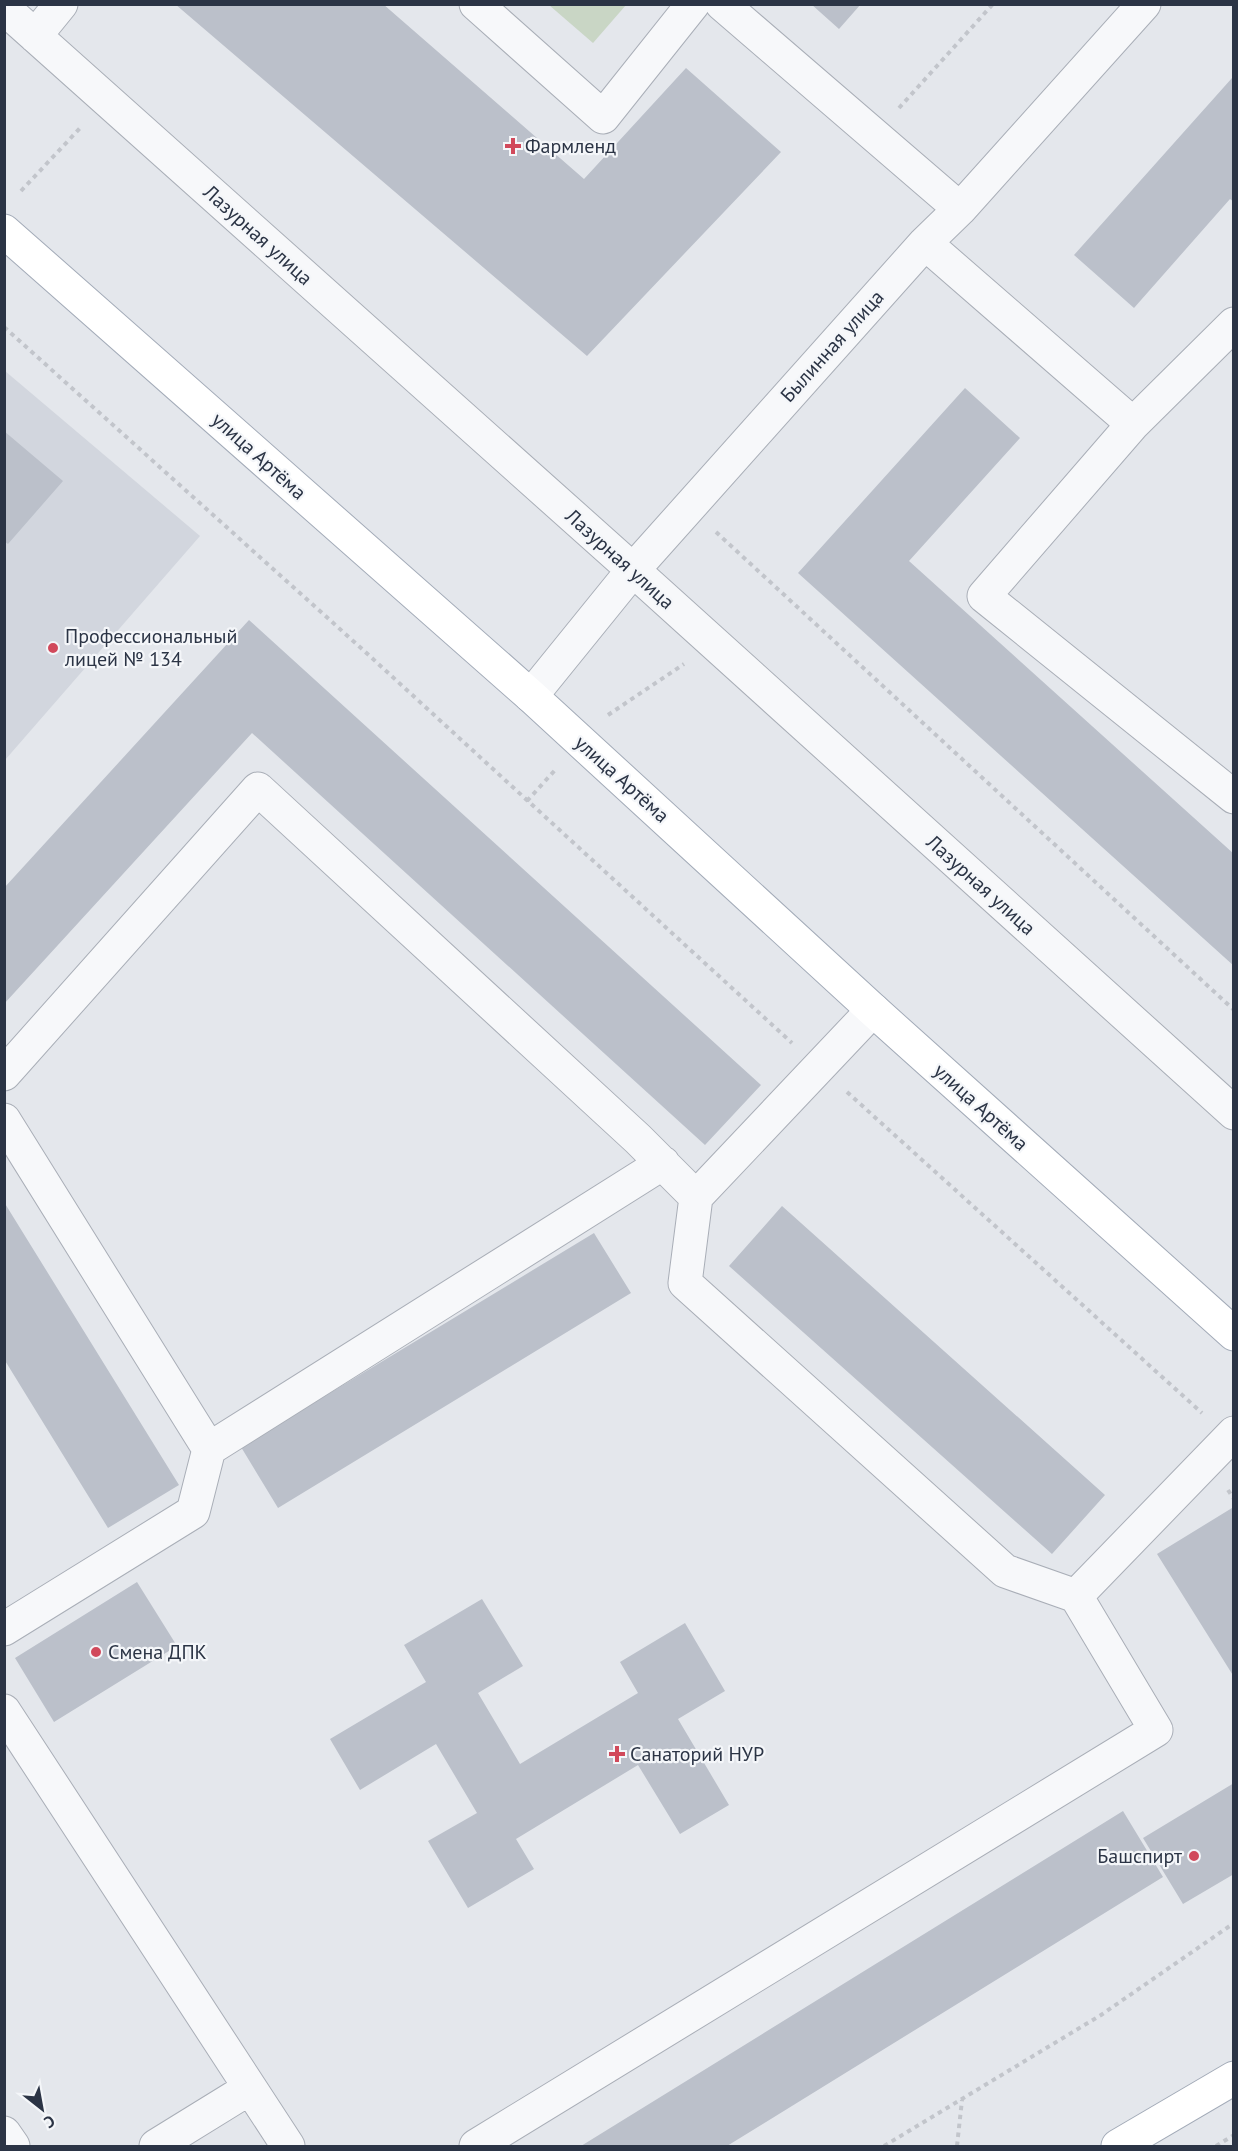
<svg xmlns="http://www.w3.org/2000/svg" width="1238" height="2151" viewBox="0 0 1238 2151" font-family="'PT Sans',sans-serif">
<rect width="100%" height="100%" fill="#e4e7ec"/>
<path fill="#d2d6de" d="M5 371 200 536 5 760Z"/>
<path fill="#c9d6c5" d="M549 5H626L593 43Z"/>
<path fill="#bbc0ca" d="M175 4H383L584 179 686 68 781 152 587 356Z
M811 4H861L839 29Z
M1232 78 1234 79V202L1230 199 1134 308 1074 255Z
M965 388 1020 438 909 561 1234 854V966L798 573Z
M4 431 63 481 8 544 4 541Z
M249 620 761 1085 705 1145 252 733 4 1004V888Z
M4 1202 179 1485 108 1528 4 1359Z
M782 1206 1105 1495 1052 1554 729 1266Z
M594 1233 631 1293 278 1508 241 1447Z
M1232 1508 1234 1511V1677L1157 1554Z
M137 1582 177 1646 54 1722 15 1658Z
M482 1599 523 1666 478 1693 520 1764 638 1693 620 1662 685 1623 725 1691 678 1719 729 1805 680 1834 638 1765 516 1839 534 1869 468 1908 428 1841 477 1813 436 1744 360 1790 330 1739 426 1682 404 1645Z
M1234 1783V1874L1183 1904 1143 1838Z
M1123 1811 1163 1877 727 2146H581Z"/>
<g fill="none" stroke-linecap="round" stroke-linejoin="round">
<g stroke="#a9aeb7" stroke-width="35">
<path id="minor" d="M476 4 603 117 693 4
M722 4 960 209
M4 8 633 570 1234 1113
M35 36 61 4
M925 243 1133 424 1234 324
M1133 424 984 596 1234 797
M531 696 633 570 925 243 960 209 1144 4
M4 1074 258 789 638 1139 696 1197 685 1283 1005 1571 1076 1596
M4 1120 209 1449 193 1512 4 1629
M696 1197 873 1010
M209 1449 663 1163
M4 1711 288 2146
M4 2133 13 2146
M156 2146 250 2088
M476 2146 1156 1730 1076 1596 1234 1433"/>
</g>
<g stroke="#a3abb8" stroke-width="35">
<path id="major" d="M4 231 531 696 873 1010 1234 1334
M1118 2146 1234 2078"/>
</g>
<path stroke="#c2c5cb" stroke-width="4" stroke-dasharray="4.5 4.5" stroke-linecap="butt" d="M899 108 993 4
M21 191 82 126
M4 327 361 648 792 1043
M716 532 1234 1010
M608 715 684 664
M527 801 556 769
M847 1092 1202 1413
M1228 1490 1234 1499
M884 2146 1101 2015 1234 1923
M957 2146 962 2100
M1216 2146 1234 2135"/>
<use href="#minor" stroke="#f7f8fa" stroke-width="33"/>
<use href="#major" stroke="#fff" stroke-width="33"/>
</g>
<g fill="#d1495b" stroke="#f4f6f9" stroke-width="2">
<path d="M510 137h6v6h6v6h-6v6h-6v-6h-6v-6h6z"/>
<circle cx="53" cy="648" r="6"/>
<circle cx="96" cy="1652" r="6"/>
<path d="M614 1745h6v6h6v6h-6v6h-6v-6h-6v-6h6z"/>
<circle cx="1194" cy="1856" r="6"/>
</g>
<g text-anchor="middle" stroke-width="4.5" stroke-linejoin="round" paint-order="stroke">
<g font-size="20" fill="#2b3445" stroke="#f4f6f9" text-anchor="start">
<text x="525" y="153">Фармленд</text>
<text x="65" y="643">Профессиональный<tspan x="65" dy="23">лицей № 134</tspan></text>
<text x="108" y="1659">Смена ДПК</text>
<text x="630" y="1761">Санаторий НУР</text>
<text x="1182" y="1863" text-anchor="end">Башспирт</text>
</g>
<g font-size="20" fill="#2b3445" stroke="#f4f6f9">
<text transform="translate(258 235) rotate(42)" y="7">Лазурная улица</text>
<text transform="translate(832 346) rotate(-48)" y="7">Былинная улица</text>
<text transform="translate(259 456) rotate(42)" y="7">улица Артёма</text>
<text transform="translate(620 559) rotate(42)" y="7">Лазурная улица</text>
<text transform="translate(622 779) rotate(42)" y="7">улица Артёма</text>
<text transform="translate(981 885) rotate(42)" y="7">Лазурная улица</text>
<text transform="translate(981 1107) rotate(42)" y="7">улица Артёма</text>
</g>
</g>
<rect width="1238" height="2151" fill="none" stroke="#2b3445" stroke-width="12"/>
<g transform="translate(42 2109) rotate(149)" stroke="#f4f6f9" stroke-width="4.5" paint-order="stroke">
<path d="M0-4.5L10 22L0 15L-10 22Z" fill="#2b3445"/>
<text y="-9" font-size="16" font-weight="bold" text-anchor="middle" fill="#2b3445">С</text>
</g>
</svg>
